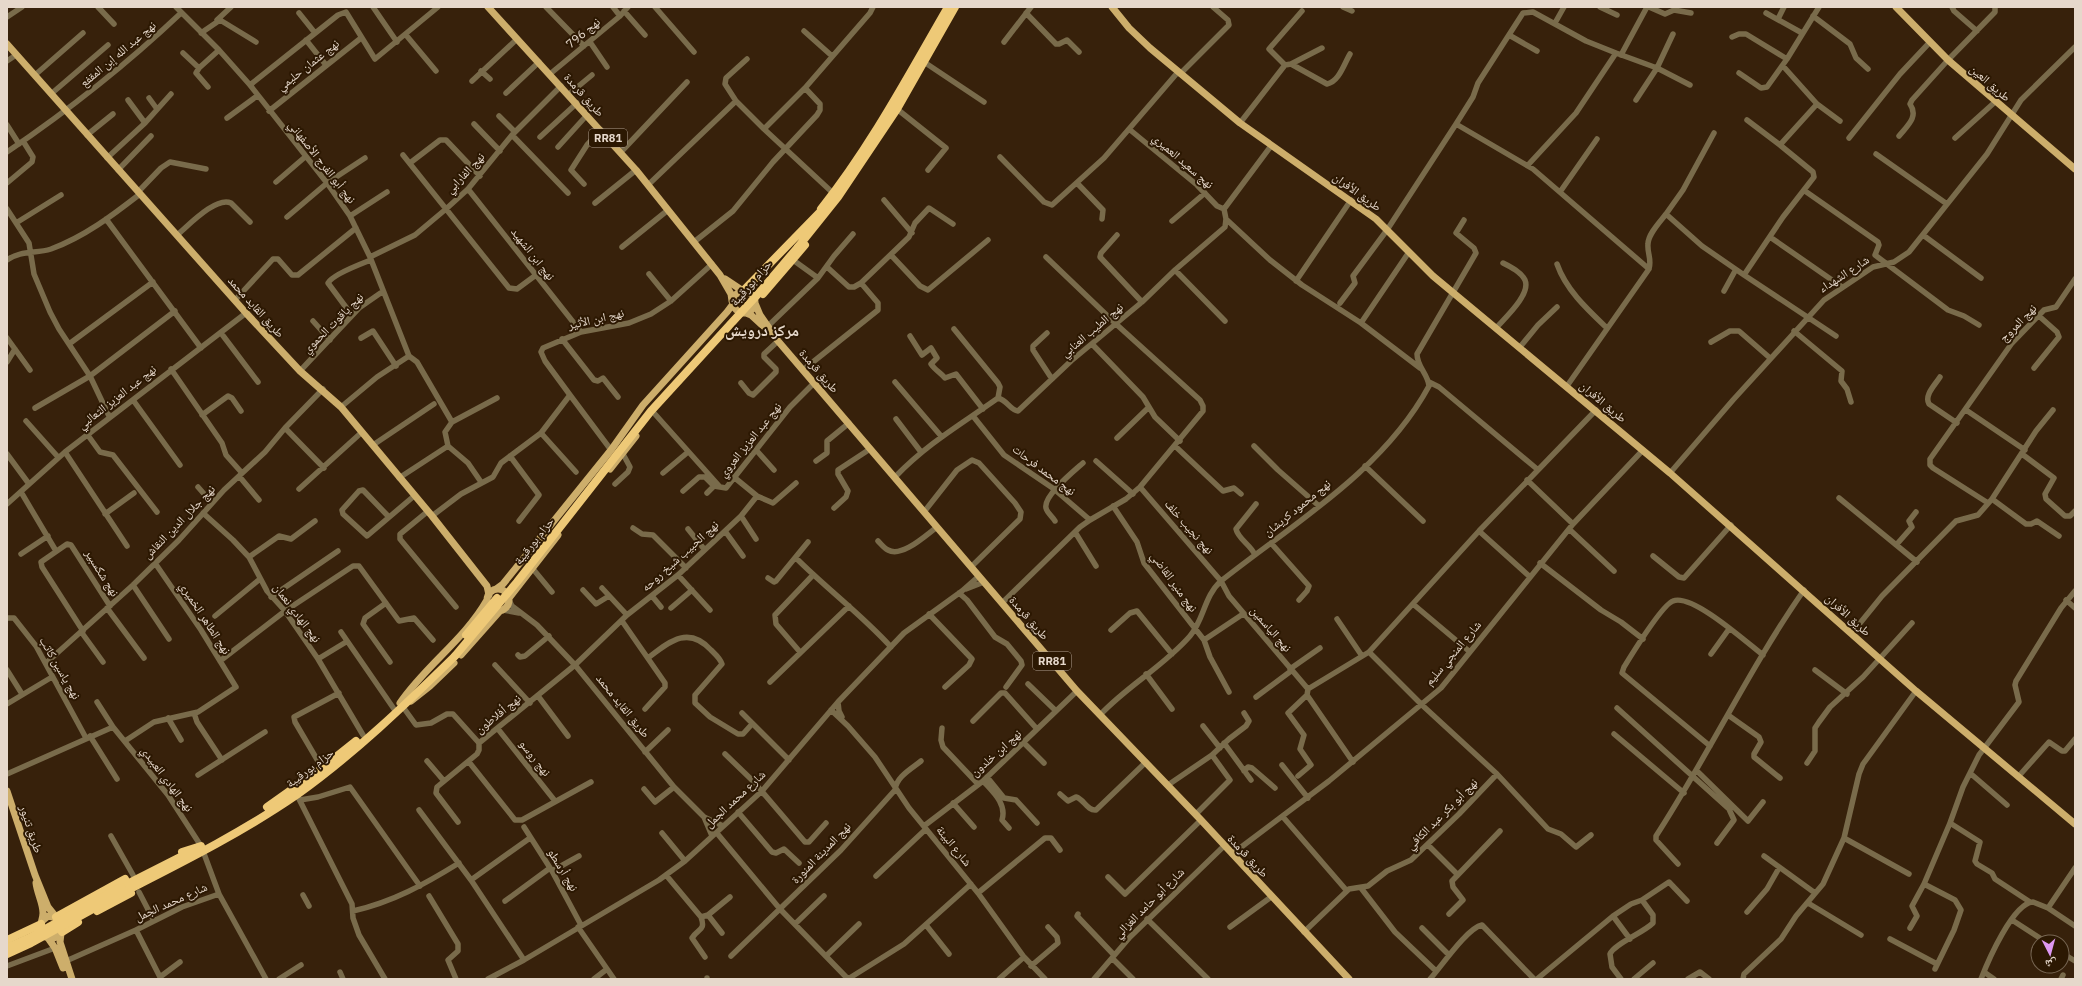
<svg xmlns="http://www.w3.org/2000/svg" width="2082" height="986" viewBox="0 0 2082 986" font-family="'IBM Plex Sans','Noto Naskh Arabic',sans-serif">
<rect width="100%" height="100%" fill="#37210b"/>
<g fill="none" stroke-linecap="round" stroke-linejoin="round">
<path stroke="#796b4b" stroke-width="5.5" d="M98 7 114 24
M176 7 219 50 250 85 327 183 350 216 370 257 409 356
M373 7 397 42
M546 7 584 46
M613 7 620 16
M655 7 694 52
M1343 7 1352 11
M1600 7 1617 15
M1649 7 1665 14 1674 10 1691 13
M1952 7 1954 11 1977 31
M624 11 645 35
M299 13 315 33
M1026 13 1056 44H1059L1067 40 1079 52
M1766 13 1802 33
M1813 16 1850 44 1856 58 1868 69
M7 17 22 7
M1778 19 1784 7
M217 20 231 7
M1555 23 1564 7
M804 31 832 56
M201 33 220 20 256 42
M406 35 436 71
M1509 35 1537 51
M1732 37 1739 34H1746L1787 59
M306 40 326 65
M590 42 607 67
M1004 42 1031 7
M183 53 199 68
M1621 55 1647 7
M747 59 726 78 725 84 736 101 764 129
M7 61 16 55
M924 62 984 102
M1291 64 1322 48
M1285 65 1291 64 1327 84C1339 82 1344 64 1350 54
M1783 66 1817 104 1840 121
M481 71 490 79
M1739 73 1761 88 1767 87 1787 59 1819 7
M550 74 620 16 628 7
M1180 74 1229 25 1228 20 1213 7
M35 75 83 33
M472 81 517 39
M250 85 338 15 346 12 375 59 438 7
M208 87 196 73 199 68 219 50
M805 88 764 129 834 194
M506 93 539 62
M51 94 108 45
M569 94 592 75
M149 98 157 109
M128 100 145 123
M1636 100 1657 68 1673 34
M897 109 946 148 928 170
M269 111 361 38
M499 116 515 132
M227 118 257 96
M1747 120 1780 145
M1240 123 1285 65 1269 49 1302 11
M474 124 500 151
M1456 124 1473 97 1478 83 1523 13 1533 12 1586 41 1616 53
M7 125 19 144
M1129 129 1197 185 1217 206 1224 209
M87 135 113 114
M512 135 568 193
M1899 136C1907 126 1919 117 1910 104L1912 100 1948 60 1995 12V7
M540 137 577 103
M1849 138 1900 74 1930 42
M1955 138 1995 102
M558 147 587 115
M7 152C69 110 127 64 181 13
M621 152 687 82
M1876 154 1947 204
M403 155 509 288 517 289 536 275
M1000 157 1044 202 1052 205 1104 158 1178 72
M107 158 145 123 171 94
M410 163 440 140H446L480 176
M1528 165 1576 113 1616 53 1657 68 1690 85
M118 170 151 136
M276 182 305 157
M7 183 32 162 33 157 23 141
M1077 183 1103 210 1102 219
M584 184 571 170 587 145 601 130
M648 185 736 101
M468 189 581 332
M1805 191 1878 242 1879 245 1875 255 1948 310 1964 316 1979 325
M138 192 161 168 170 162 206 169
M1560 192 1597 139
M884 200 912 233
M595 203 636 170
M7 209 29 243 34 274 50 312 59 329 90 376 109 416
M1666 214 1683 190 1714 133
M350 216 387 192
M287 217 327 183 365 158
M106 219 201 348
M1226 219 1270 260 1302 285 1361 323 1420 368
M1172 221 1205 193
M16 223 61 195
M177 235C188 226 216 196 231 203L250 222
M1117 235 1101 253 1100 257 1142 302
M1923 235 1981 278
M1770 237 1842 287
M694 242 733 211 773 162 817 115 820 110V104L805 88 870 13 873 7
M622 247 668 210
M891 255 920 286 928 290 988 240
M370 257 415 235 446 209 468 189 512 135 561 86
M7 260C21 250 36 254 51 249 84 237 113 215 140 194
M793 260 818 278
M1557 264C1566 290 1588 310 1607 328
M1649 269C1652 259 1647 253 1648 244 1648 234 1660 222 1666 214L1702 246 1744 275 1783 217 1814 177 1813 172 1780 145 1817 104
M1175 270 1225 321
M649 274 671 301
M1744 275 1836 336
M1296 281 1351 200
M861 283 909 237 915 223 929 208 953 224
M1724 291 1735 271
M235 300 273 259H278L292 275H298L356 228
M1340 303 1355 283 1353 276 1387 230 1456 124 1533 169 1649 269 1567 386
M348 310 328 283C333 274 361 264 371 260
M313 321 330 340
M1361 323 1409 252
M768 326 818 278 834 256 853 234
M1497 327C1506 317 1531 294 1525 280 1521 272 1511 267 1503 263
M954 329 998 383 1000 387 998 398
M1794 331 1842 371 1841 381 1847 389 1851 402
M221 333 258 382
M1047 333 1033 346V350L1052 379
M910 336 922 355 931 348 937 358 931 364C935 370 941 373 945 378L956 374 983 409
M7 338 30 370
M361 338 373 331 396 366
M562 339 594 380 598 381 603 378 618 397
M1711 342 1730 331H1739L1770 358
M69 344 153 282
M1092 344 1143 397 1155 417 1180 441
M1520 347 1538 325 1557 307
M409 356 417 362 452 422
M7 362 15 349
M2034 368 2059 337 2057 332 2039 316
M171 369 222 443 226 455 242 473
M803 370 878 310V303L861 283 854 287H849L827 267
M300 371 359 308 382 292
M1940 377C1935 385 1924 395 1929 404L1957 423
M895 382 941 436
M1429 382 1439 387 1537 469
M741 383 749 393 753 395 776 372V369L764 357V354L778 341
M570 395 611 450
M133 400 180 465
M341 407 377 377 409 356
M35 408 90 376 175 311
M1966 410 2025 450
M654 413 720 487 726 488 790 407 814 383
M202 415 228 396 232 398 241 411
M973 416 1004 455 1054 489 1090 520
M896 419 921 452
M26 421 58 457
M285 428 324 468
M541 433 576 472
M87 434 100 452 113 455 157 512
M1117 438 1149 407
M373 445 434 404
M448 446 445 432 452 422 497 398
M1175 446 1223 491 1234 488 1241 494
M1254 446 1278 470 1319 506
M757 451 774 470
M65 452 127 546
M7 454 29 484
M2022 454 2054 478 2045 494 2046 499 2065 516H2070L2075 511
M510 456 539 495 519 521
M816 461 827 453V441L849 423
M1096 461 1133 494
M1365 466 1423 521
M663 473 688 452
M1670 473 1733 400 1824 300 1873 267 1894 262 1909 252 1987 154 2021 100 2075 47
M239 476 259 500
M895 477C928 443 960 425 998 398 1007 400 1010 410 1018 411L1071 361 1142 302 1175 270 1225 227 1226 219 1224 209 1271 146
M399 478 448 446 468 463 481 482
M1527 480 1573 524
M615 484 628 472 630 467 623 454
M198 487 212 503
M1140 487 1221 581 1229 596 1308 689
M299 489 362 432
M683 491 699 477H705L714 486 720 487
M21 492 56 551
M707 493 714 486
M757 496 773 503 796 483
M1839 498 1917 562
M1992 499 2026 524H2031L2037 521 2059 536
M1988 503 1933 468 1930 465V459L2012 343 2044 310 2056 307 2075 279
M7 504 65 452 246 313
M1113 506 1137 542 1144 563 1204 640 1243 614
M834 508 846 497 848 491 838 474V470L870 449
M428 511 400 534V539L456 607
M924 512 957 470 972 460 979 463 1015 503 1021 512 1020 519 971 567
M203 513 233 540 249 557 267 591 285 611 318 659 363 735
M105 514 134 493
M388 516 363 490 359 491 342 510 343 514 367 536 414 496
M432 516 461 494 493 477 501 463 541 433 570 395 545 361 541 352 543 348 581 332 629 323 651 314 671 301 712 264
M741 516 756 539
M1055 521C1053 517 1047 513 1046 508 1043 496 1074 471 1083 463
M633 528 642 534 653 535 686 568
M688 529 704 549
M1569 529 1614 571
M725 531 743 556
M1479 531 1529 576
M1075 532 1096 566
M878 541C881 544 884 548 888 550 902 558 926 535 937 527
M1271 543 1309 586 1307 591 1299 600
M1897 544 1912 527 1909 521 1916 512
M21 554 48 536
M1255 555C1251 545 1238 539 1236 529L1256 504
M1653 556 1679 577 1684 578 1731 525
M249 557 279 536 291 539 315 521
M796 558C827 589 862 615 891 647
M1540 563 1601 610 1621 622 1643 639
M533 569 552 592
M678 575 710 610
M768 578 774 582 776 581 808 542
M133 585 169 639
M602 588 627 615
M966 589 984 582
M583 590 596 604 609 596
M959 593 967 600 995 637 1007 644 1021 661 1022 665 1006 687
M652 596 661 607
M271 597 338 551
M509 600 512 606 537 625 575 665 674 787 704 817 712 836
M2066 600 2075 608
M386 603 365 618 363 624 390 662
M1002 603 1080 527 1090 520 1126 499 1140 487 1203 411V406L1200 400 1116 324 1046 257
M1413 604 1470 652
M107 608 144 658
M671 608 692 590
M503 610 519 613
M929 614 972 659 969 665 945 687
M215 616 260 579
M7 618H14L36 646 86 738
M1337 619 1362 656
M622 621 665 683V687L645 709
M1111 630 1130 613 1137 611 1172 654
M83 631 42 567 41 562 67 544 71 545 110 606
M341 632 394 709
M82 633 103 662
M1852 633 1882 596 1956 521 1978 515 1992 499 2036 431 2053 410
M1204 640 1210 657 1229 692
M800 652 776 624 775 615 813 575
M1369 652 1422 705 1497 774 1548 829 1561 834 1576 847 1591 835
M1711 654 1729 629
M518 655 520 657 525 656 549 636
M648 658C669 642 688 625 711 650 715 654 720 658 722 664L695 695V703L710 717 738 734H743L752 724
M318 659 346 642
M220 661 285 611 353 566H359L399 621 414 618 433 640
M46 663 133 585 179 540 224 490 265 452 285 428 323 389
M495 665 530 703
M1290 669 1320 648
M7 670 22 694
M1815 670 1847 694
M1146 674 1172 709
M770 682 849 606
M1028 684 1056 711
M538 696 568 736
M1256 697 1291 671
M97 702 113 727
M838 702 839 711 842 717
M7 704 52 677
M403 707 416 725 431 723 447 714H453L479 743
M1617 708 1729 809 1734 820 1717 843
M831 710 848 726 875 757 909 808 978 893 1024 957 1045 979
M194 713 197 722 222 760
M742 713 789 760
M1100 715C1127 686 1164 666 1190 636 1204 620 1204 596 1221 581 1294 523 1383 471 1429 386 1428 374 1417 367 1417 354L1476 253 1474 248 1456 233 1464 220
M1728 715 1759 737 1761 742 1754 754V757L1780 778
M168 718 181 740
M973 721 1001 693H1005L1037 729
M1203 726 1220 748
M942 728 941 740 943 747 978 784
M498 729 555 801
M1614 734 1684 793
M90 736 117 779
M125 741 154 722 198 712 236 687 201 630 155 563
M1024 743 1044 763
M1224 743 1251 780
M1710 746 1622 673 1624 667C1632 654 1662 605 1673 601 1692 593 1746 642 1763 655
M645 752 668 730
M725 754 753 781 805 842H809L826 823
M427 761 444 781
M469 762 515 820H522L591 782
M1353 762 1307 695 1308 689 1369 652 1479 531 1596 410
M1807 763 1815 751V728L1819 722 1830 707 1863 677 1912 623
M1282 765 1308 798
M322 768 295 722 294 717 339 693
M1244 771 1248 767 1252 768 1275 788
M1697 771 1748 821 1763 802
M1970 773 2007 805
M7 774 113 727 168 795 201 846
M198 775 265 732
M1298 776 1311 765 1300 749 1304 735 1288 713 1307 695
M987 777 1004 798 1016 800 1037 823
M2018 777 2049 742 2062 751H2065L2075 739
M983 781C993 792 1007 804 1002 820L1009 828
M1168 785 1212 755 1229 739 1246 726 1249 721 1244 713
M644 789 655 802 674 787
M1060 794 1068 801 1076 797C1084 799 1087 811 1096 810L1146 762
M297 795 352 904 353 918 359 935 385 979
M300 800 318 797 350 787 420 886
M953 803 974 827
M419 810 471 880 524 960
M738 812 772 852 776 853 784 849 799 863
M1196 814 1230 780 1212 755
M704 817 723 826
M1283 817 1347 891
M458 822 436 793 437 787 477 754 479 750V743L575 665 627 615 678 575 741 516 757 496 735 478
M1950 823 1980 842 1975 861 1977 864 1992 873 1995 879 2030 902
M924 826 983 781 1077 691
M524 827 552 871 581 925
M716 832 780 909 848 979 904 944 971 884
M662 833 685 861
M111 836 133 875
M1844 838 1909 874
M1428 845 1458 875
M203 851 219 894
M1232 854 1329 781 1441 688 1573 524 1643 450
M1764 856 1815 893
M1678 864 1656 840V836C1708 756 1749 669 1804 590
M552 871 579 856
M666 875 701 917 708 915 730 897
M876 876 926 829
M1108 877 1125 894 1201 820
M471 880 530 838
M1924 884 1955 900 1961 910 1954 930 1935 969
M1361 888 1395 932 1436 971
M139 892 154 921
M978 893 1045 838H1051L1060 850
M303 895 309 906
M429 896 458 944V951L448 960 456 979
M505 901 550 868
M1808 903 1861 935
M2048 908 2075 926
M353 911C393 902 425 884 459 863
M1747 912 1767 889 1779 868
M1078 914 1077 916 1114 955
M1449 914 1463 900 1453 887 1452 881 1500 831
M708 915 722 933
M701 917C706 931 698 928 692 938L705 957
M1147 919 1208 979
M2012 920 2046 942
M795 924 824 896
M926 925 949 954
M578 927 614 979
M1230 927 1271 897
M1422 928 1449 955
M1910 928 1917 916 1912 906 1924 884 1950 823 1963 787 1979 755 2019 702 2015 685 2016 681 2061 608 2075 591
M136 930 161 979
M1304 932 1349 889 1368 886 1387 871 1411 860 1459 814 1497 774
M1630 939 1613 916 1631 904 1642 900
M1890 939 1937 964
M2062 953 2075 961
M731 956 841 850 895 790C896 777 911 769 921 761
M826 956 859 924
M1112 958 1133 979
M66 961 136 930 182 907 219 894 266 979
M7 966 55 948
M1031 966 1058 943 1057 937 1048 927
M340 972 343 979
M1984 972 1994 979
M160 977 180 962
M707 978V979
M279 979 301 965
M488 979 524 960 659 880 685 861 762 791 838 702 904 633 962 591 979 576
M594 979 607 969
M999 979 1024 957
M1094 979 1130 937 1224 846
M1430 979C1441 967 1467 928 1482 925L1534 979
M1537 979 1613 916
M1621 979 1612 967 1610 954C1614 944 1643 933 1653 923V915L1642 900 1669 882 1687 901
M1634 979 1653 963
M1688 979 1700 972 1709 979
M1743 979 1744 974 1781 939 1796 916 1823 884 1844 838 1859 774 1863 764 1916 691
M1981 979C1988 961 2013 903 2033 902L2048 908 2075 868
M2061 979 2063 975"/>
<path stroke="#cdae6b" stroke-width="7" d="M488 7 636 170 720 275 731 294 732 301
M1112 7 1129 28 1150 48 1240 123 1376 219 1433 276 1670 473 1916 691 2075 824
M1896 7 1948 60 2075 169
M7 44 246 313 300 371 341 407 432 516 487 586 489 595
M725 279 743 291
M733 302a11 11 0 1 1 22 0a11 11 0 1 1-22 0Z
M755 303 760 315 778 341 1077 691 1201 820 1349 979
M746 313 751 315 763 326
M610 469 636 436
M496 589 503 584 611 450 643 405 727 312 733 304
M487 600a11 11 0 1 1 22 0a11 11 0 1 1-22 0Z
M509 598 558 535
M461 655 500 611
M411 701 430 686 454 663
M400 703C425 666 465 639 487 600
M7 791 35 875 48 907 56 917
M36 883C37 893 43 903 43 913 43 920 39 925 41 931 46 944 62 938 63 927
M42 921 48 916 58 918
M61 933 60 942 72 979
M48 938 55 948 63 968"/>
<path stroke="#eec977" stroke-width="8" d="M821 209C871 146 908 76 948 7
M798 247 838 197 897 109 955 7
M743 291 819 213
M763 294 805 245
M267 807 322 768 356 741
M182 852 201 846
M121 887 188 853
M124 892C183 862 243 832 298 794 355 753 405 705 455 656
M97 911 131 893
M56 917 125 879
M62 932 78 922
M7 940 41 924"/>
<path stroke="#eec977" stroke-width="8" d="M466 635 497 598
M455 656 517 582 651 411 758 294 798 247
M7 948 29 938 121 887
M7 954 31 943 124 892"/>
</g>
<g text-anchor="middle" stroke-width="4" stroke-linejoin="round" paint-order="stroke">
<g fill="#2c1802" stroke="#ae9e8f" stroke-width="1">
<rect x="589" y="129" width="38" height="18" rx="3"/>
<rect x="1033" y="652" width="38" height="18" rx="3"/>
</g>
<g font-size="11" font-weight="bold" fill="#e6d8cb">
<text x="608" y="142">RR81</text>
<text x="1052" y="665">RR81</text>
</g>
<g font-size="12" fill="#e6d8cb" stroke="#2c1802">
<text transform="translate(583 33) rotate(-40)" y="4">نهج 796</text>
<text transform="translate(118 54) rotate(-40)" y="4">نهج عبد الله إبن المقفع</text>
<text transform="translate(308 65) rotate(-38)" y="4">نهج عثمان حليمي</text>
<text transform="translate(1990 83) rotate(41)" y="4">طريق العين</text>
<text transform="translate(584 95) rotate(48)" y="4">طريق قرمدة</text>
<text transform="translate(1183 161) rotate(41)" y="4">نهج سعيد العميري</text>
<text transform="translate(322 162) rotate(52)" y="4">نهج أبو الفرج الأصفهاني</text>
<text transform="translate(465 173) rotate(-47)" y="4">نهج الفارابي</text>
<text transform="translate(1357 192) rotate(36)" y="4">طريق الأفران</text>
<text transform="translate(533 254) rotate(52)" y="4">نهج ابن الشهيد</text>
<text transform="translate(1844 274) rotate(-33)" y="4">شارع الشهداء</text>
<text transform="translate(751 283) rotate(-49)" y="4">حزام بورقيبة</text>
<text transform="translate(256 307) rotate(48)" y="4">طريق القايد محمد</text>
<text transform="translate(596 319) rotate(-13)" y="4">نهج ابن الأثير</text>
<text transform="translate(333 323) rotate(-45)" y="4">نهج ياقوت الحموي</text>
<text transform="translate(2018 323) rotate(-46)" y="4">نهج المروج</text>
<text transform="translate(1092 330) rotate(-40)" y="4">نهج الطيب العنابي</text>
<text transform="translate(819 371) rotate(49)" y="4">طريق قرمدة</text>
<text transform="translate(117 397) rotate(-38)" y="4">نهج عبد العزيز الثعالبي</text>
<text transform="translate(1603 402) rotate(40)" y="4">طريق الأفران</text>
<text transform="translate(750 440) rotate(-51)" y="4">نهج عبد العزيز العروي</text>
<text transform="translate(1044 470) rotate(37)" y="4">نهج محمد فرحات</text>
<text transform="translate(1297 508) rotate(-39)" y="4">نهج محمود كريشان</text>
<text transform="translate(179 522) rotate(-46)" y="4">نهج جلال الدين النقاش</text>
<text transform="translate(1189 527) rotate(49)" y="4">نهج نجيب خلف</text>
<text transform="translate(534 541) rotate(-52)" y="4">حزام بورقيبة</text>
<text transform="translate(680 556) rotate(-42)" y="4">نهج الحبيب شيخ روحه</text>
<text transform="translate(102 573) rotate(58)" y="4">نهج شكسبير</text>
<text transform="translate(1174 582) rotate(54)" y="4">نهج منير القاضي</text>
<text transform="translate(297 613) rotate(53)" y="4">نهج الهادي نعمان</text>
<text transform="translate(1848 615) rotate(42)" y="4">طريق الأفران</text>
<text transform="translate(205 618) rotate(57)" y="4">نهج الطاهر الخميري</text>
<text transform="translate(1029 618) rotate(49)" y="4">طريق قرمدة</text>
<text transform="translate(1271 629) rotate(49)" y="4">نهج الياسمين</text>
<text transform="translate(1453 653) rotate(-50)" y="4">شارع المنجي سليم</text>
<text transform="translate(60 668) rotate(60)" y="4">نهج ياسين كاتب</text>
<text transform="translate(623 706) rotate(51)" y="4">طريق القايد محمد</text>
<text transform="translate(498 714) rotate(-39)" y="4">نهج أفلاطون</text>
<text transform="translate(996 753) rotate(-42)" y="4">نهج ابن خلدون</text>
<text transform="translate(535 758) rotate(52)" y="4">نهج روسو</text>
<text transform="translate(310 768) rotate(-37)" y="4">حزام بورقيبة</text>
<text transform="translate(167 779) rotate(53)" y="4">نهج الهادي العبيدي</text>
<text transform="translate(735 799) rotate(-43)" y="4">شارع محمد الجمل</text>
<text transform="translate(1442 814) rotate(-45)" y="4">نهج أبو بكر عبد الكافي</text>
<text transform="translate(31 829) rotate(72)" y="4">طريق تنيور</text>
<text transform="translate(954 846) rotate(51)" y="4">شارع البيئة</text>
<text transform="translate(821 853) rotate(-46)" y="4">نهج المدينة المنورة</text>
<text transform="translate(1248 856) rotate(47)" y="4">طريق قرمدة</text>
<text transform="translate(563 870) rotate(59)" y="4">نهج أرسطو</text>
<text transform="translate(171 902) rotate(-24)" y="4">شارع محمد الجمل</text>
<text transform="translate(1149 903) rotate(-45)" y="4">شارع أبو حامد الغزالي</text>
</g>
<g font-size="16" font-weight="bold" fill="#e6d8cb" stroke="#2c1802">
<text x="762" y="336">مركز درويش</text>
</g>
</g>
<rect width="2082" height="986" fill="none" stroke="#e6d8cb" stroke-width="16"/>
<g transform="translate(2050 954) rotate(174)"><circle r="19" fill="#2c1802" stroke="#766552"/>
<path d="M0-3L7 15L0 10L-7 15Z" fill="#de98f2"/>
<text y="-6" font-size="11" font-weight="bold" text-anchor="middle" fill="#e6d8cb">ش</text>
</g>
</svg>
